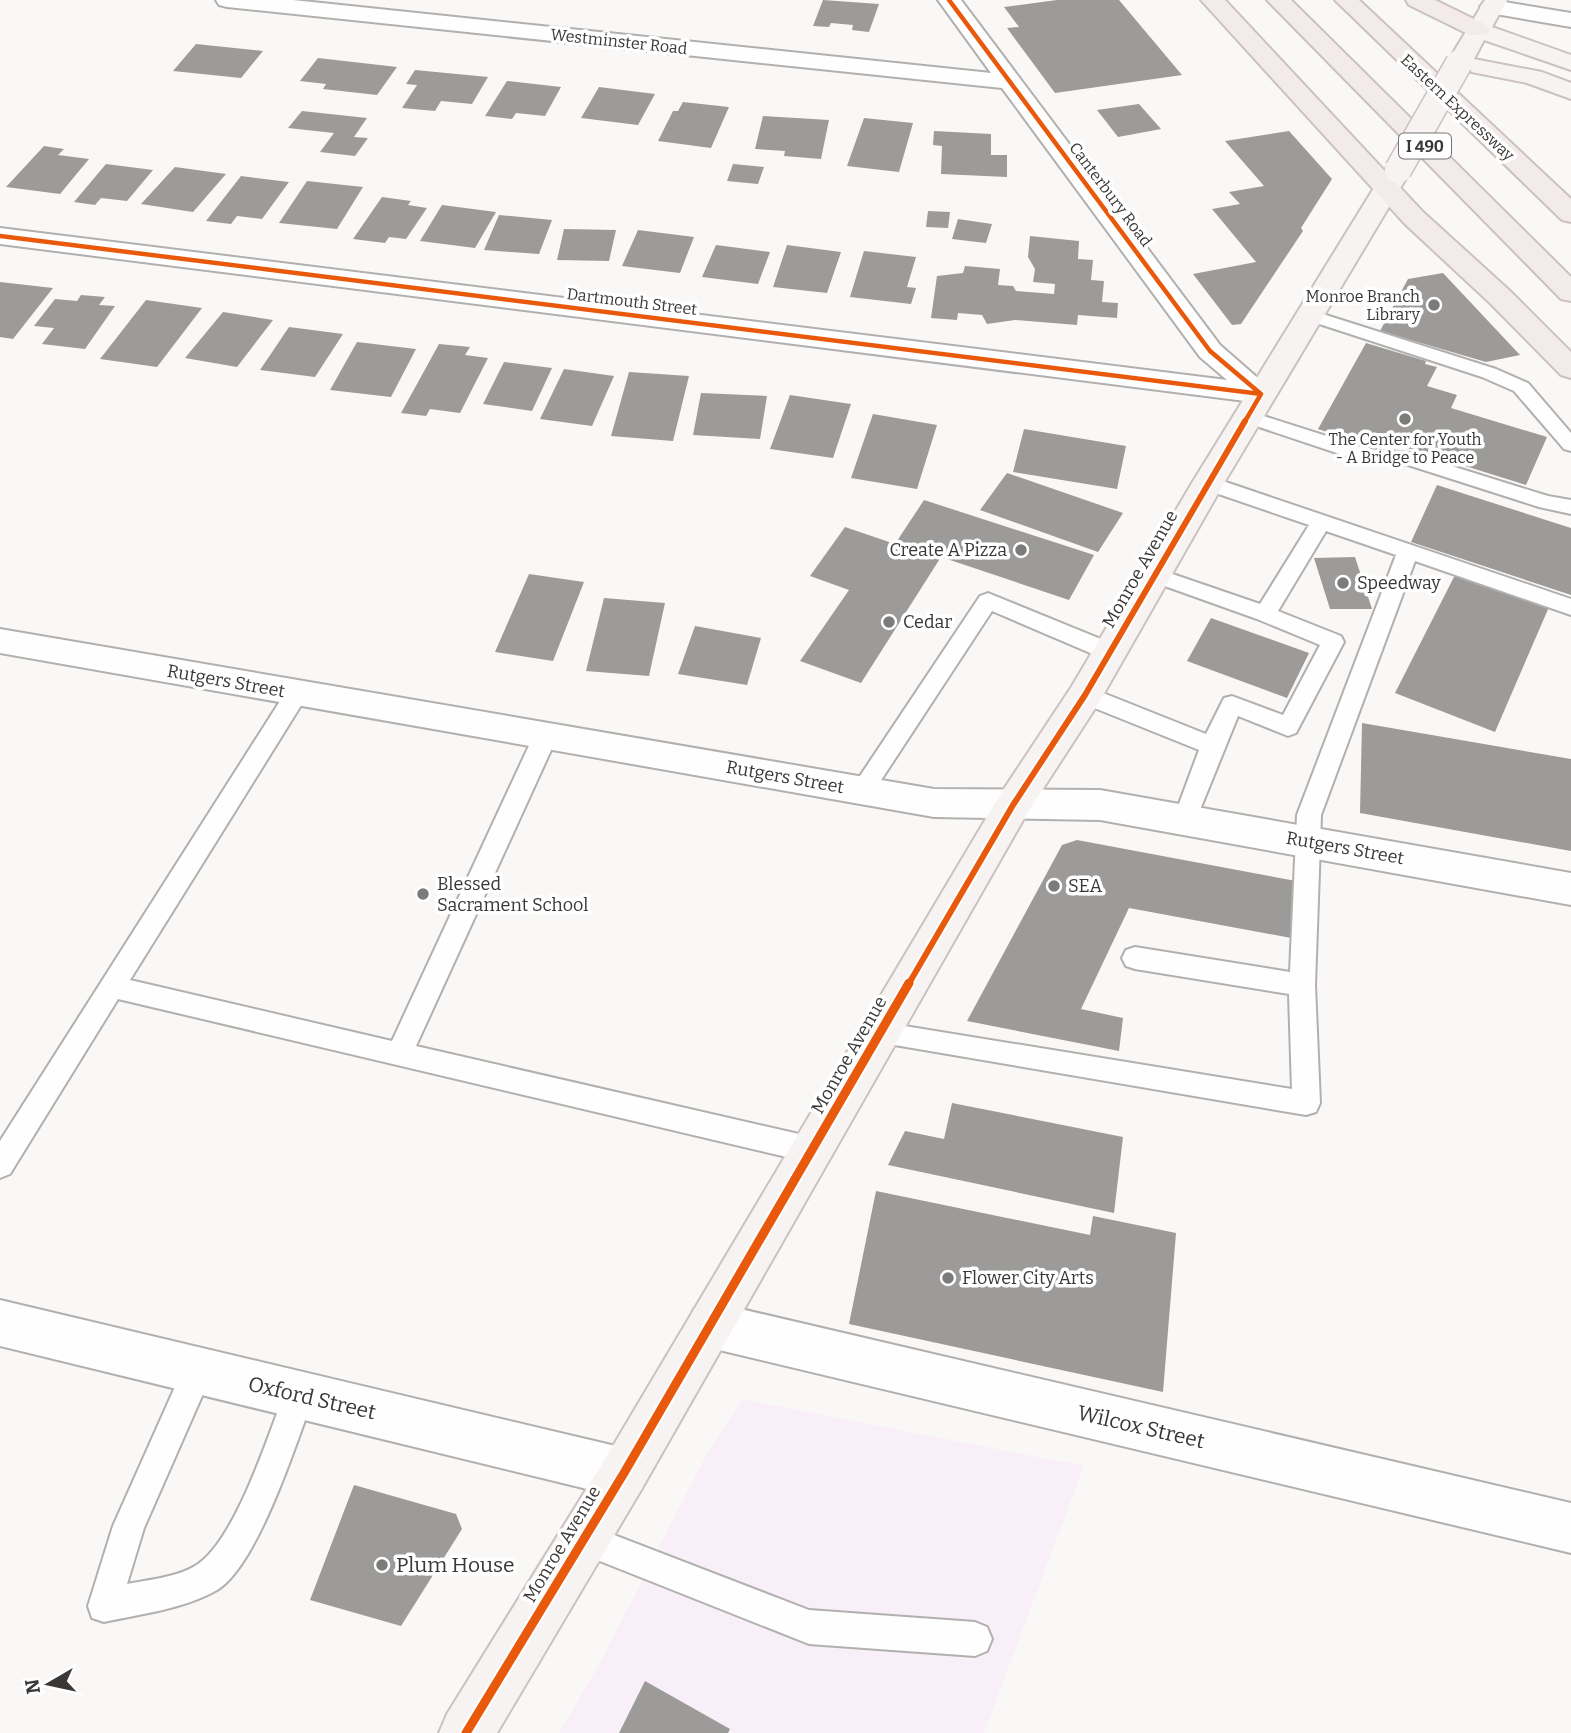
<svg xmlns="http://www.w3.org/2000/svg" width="1571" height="1733" viewBox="0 0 1571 1733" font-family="Bitter,serif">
<rect width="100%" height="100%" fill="#faf8f6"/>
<path fill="#f9eff8" d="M742 1399 1084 1466 984 1733H559L602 1659 704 1459Z"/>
<path fill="#9c9b9a" d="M823 0 879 4 869 32 852 30 853 25 831 23 829 27 813 26Z
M1057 0H1119L1182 75 1055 93 1007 28 1019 27 1004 7Z
M196 44 263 51 241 78 173 71Z
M318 58 397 67 377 95 323 89 326 84 300 81Z
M415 70 488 77 472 104 441 101 435 111 402 108 417 85 406 84Z
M507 81 561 87 545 116 516 113 512 119 485 116Z
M599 87 655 94 638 125 581 118Z
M683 102 729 107 711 148 658 141 673 111H678Z
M1139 104 1161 129 1118 137 1097 110Z
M302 111 367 118 354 137 368 138 355 156 320 152 334 133 288 128Z
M763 116 829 120 821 159 784 156 785 151 755 149Z
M864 118 913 123 899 172 847 166Z
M934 131 991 134V155H1007V177L941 174 942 146 933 145Z
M1289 131 1332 179 1301 228 1303 231 1241 324 1232 325 1193 274 1256 262 1212 209 1240 204 1229 192 1264 186 1225 141Z
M44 146 64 149 58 155 89 159 60 194 6 187Z
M106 164 153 170 127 201 101 198 95 205 74 202Z
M733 164 764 167 758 184 727 181Z
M175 167 226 174 193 212 141 204Z
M241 176 289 182 262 219 237 216 231 224 206 221Z
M307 181 363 187 337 229 279 223Z
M382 197 411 201 408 205 427 208 406 239 389 237 385 243 353 239Z
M442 205 496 212 475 248 420 241Z
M928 211 950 212 948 228 926 227Z
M499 215 552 220 539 254 484 250Z
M958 219 992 224 986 243 952 239Z
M564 229 616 230 609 261 557 260Z
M638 230 694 237 680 273 622 266Z
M1030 236 1079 241 1078 259 1093 260 1091 280 1104 281 1102 302 1118 303 1117 318 1078 315 1077 325 1015 320 987 324 982 315 958 313 957 320 931 318 937 276 963 273 965 266 1000 269 998 285 1013 286 1016 291 1054 294 1055 284 1033 282 1035 269 1028 257Z
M716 245 770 252 758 284 702 277Z
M787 245 841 252 827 293 773 287Z
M864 251 916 257 907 287 916 288 911 304 850 297Z
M1443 273 1520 355 1486 362 1380 331 1408 279Z
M0 282 53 288 13 339 0 337Z
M81 295 105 297 99 305 115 306 85 349 42 344 54 328 34 326 55 299 77 301Z
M146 300 202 308 157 367 100 359Z
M223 312 273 320 237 367 185 358Z
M289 327 343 334 315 377 260 370Z
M357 342 416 349 391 397 330 390Z
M1366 343 1426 361 1425 364 1437 367 1427 386 1457 395 1451 408 1547 437 1526 485 1385 441 1380 449 1318 429Z
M439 344 470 347 465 355 488 358 460 413 430 409 426 416 401 413Z
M504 362 552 368 532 411 483 404Z
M564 369 614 376 592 426 540 419Z
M629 372 689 376 673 441 611 436Z
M701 393 767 396 760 439 693 435Z
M790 395 851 404 833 458 770 449Z
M873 414 937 425 917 489 851 478Z
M1024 429 1126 446 1117 489 1013 472Z
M1007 473 1123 513 1098 552 980 510Z
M1437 485 1571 528V595L1411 542Z
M924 500 1094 555 1069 600 941 557 861 683 800 661 849 590 810 576 845 527 895 544Z
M1355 557 1372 609H1330L1314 558Z
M1456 573 1549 607 1495 732 1395 693Z
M529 574 584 582 553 661 495 652Z
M604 598 665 603 649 676 586 671Z
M1211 618 1309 653 1287 698 1187 661Z
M695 626 761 638 747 685 678 674Z
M1362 723 1571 759V851L1360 813Z
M1077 840 1296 881 1291 938 1129 908 1081 1009 1123 1018 1119 1051 967 1021 1062 845Z
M952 1103 1123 1137 1114 1213 888 1165 905 1131 944 1139Z
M876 1191 1090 1235 1093 1216 1176 1233 1163 1392 849 1324Z
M354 1485 456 1514 462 1529 401 1626 310 1600Z
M645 1681 730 1729 728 1733H619Z"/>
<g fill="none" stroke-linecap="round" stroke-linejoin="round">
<g stroke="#b1b0af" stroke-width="4">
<path id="service" d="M1310 310 1496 369 1528 383 1571 433V451L1564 449 1514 391 1482 377 1304 319 1301 315 1304 311Z
M1248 411 1367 449 1410 453 1548 496 1571 500V514L1539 507 1408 465 1358 460 1241 421 1238 417 1241 413Z
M1208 476 1571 599V615L1415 561 1321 815 1315 985 1320 1103 1316 1112 1306 1115 871 1041 867 1033 871 1025 880 1022 1292 1089 1289 994 1135 969 1126 966 1122 958 1126 950 1135 947 1290 972 1297 815 1396 555 1326 531 1278 611 1341 636 1344 642 1296 733 1288 736 1238 716 1193 827 1185 829 1177 827 1173 820 1199 750 1077 701 1074 695 1077 689 1085 687 1093 689 1206 734 1224 698 1232 696 1283 715 1320 645 1257 619 1148 580 1144 575 1148 570 1155 568 1260 604 1309 525 1201 488 1198 483 1201 478Z
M988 593 1118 646 1121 652 1118 658 1110 660 1102 658 992 611 870 797 862 800 854 797 850 791 980 596Z
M297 685 305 687 308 693 305 699 130 980 392 1041 533 737 537 731 545 728 553 731 557 737 416 1046 812 1137 822 1141 826 1150 822 1159 812 1163 118 999 10 1174 0 1178V1141L289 687Z
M198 1356 209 1360 213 1371 144 1528 127 1584C148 1580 177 1577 195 1566 236 1542 270 1429 288 1384L299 1380 310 1384 314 1395C297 1441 258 1565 217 1590 184 1609 141 1614 104 1622L92 1618 88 1606 113 1526 187 1360Z
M583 1523 809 1610 975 1622 987 1627 992 1639 987 1651 975 1656 809 1644 572 1550 567 1539 572 1528Z"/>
</g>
<g stroke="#b1b0af" stroke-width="4">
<path id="minor" d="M216 0H293L991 73 938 0H961L1220 345 1276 394 1272 401 1261 403 0 244V228L1227 380 1200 357 1002 88 227 7 219 5Z
M1492 0 1571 13V27L1484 12 1480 7 1484 2Z
M0 629 934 789 1100 790 1571 873V905L1100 820 934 817 0 653Z
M711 1302 1571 1503V1553L711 1348 694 1341 688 1325 694 1309Z"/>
</g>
<g stroke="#b1b0af" stroke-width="4">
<path id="tertiary" d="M0 1300 624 1448 641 1456 649 1473 641 1490 624 1498 0 1346Z"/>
</g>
<g stroke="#cbc2c0" stroke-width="4">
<path id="primary" d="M1485 0H1507L1492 27 1571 55V70L1484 40 1474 59 1542 72 1571 83V99L1527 83 1451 68 1447 63Z
M1398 162 1407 164 1411 170 1224 483 1098 704 1026 815 641 1490 497 1733H439L447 1714 607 1456 1000 795 1072 686 1192 483 1385 170 1389 164Z"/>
</g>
<g stroke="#cbc2c0" stroke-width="4">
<path id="motorway" d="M1201 0H1225L1423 212 1510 291 1571 352V378L1561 375 1490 303 1405 224Z
M1267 0H1291L1571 277V301L1561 299Z
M1335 0H1359L1571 199V222L1562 220Z
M1406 0H1435L1486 25 1490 30 1486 35H1470L1409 5Z"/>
</g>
<use href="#service" fill="#fefefe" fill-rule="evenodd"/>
<use href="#minor" fill="#fefefe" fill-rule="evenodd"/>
<use href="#tertiary" fill="#fefefe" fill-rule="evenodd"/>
<use href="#primary" fill="#f7f3f2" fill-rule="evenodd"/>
<use href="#motorway" fill="#f3ebe9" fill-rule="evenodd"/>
<g stroke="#cbc2c0" stroke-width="29" stroke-linecap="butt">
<path id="primary-bridge" d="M1398 170 1459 63"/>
</g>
<use href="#primary-bridge" stroke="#f7f3f2" stroke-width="26"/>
<g stroke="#fff" stroke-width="7">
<path id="cycleway-far2" d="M949 0 1210 351 1261 394
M0 236 1261 394
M1244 423 1261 394"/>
</g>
<g stroke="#fff" stroke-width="10">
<path id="cycleway-far1" d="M908 985 1013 805 1085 695 1245 421"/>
</g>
<g stroke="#fff" stroke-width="13">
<path id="cycleway" d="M466 1733 624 1473 909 983"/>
</g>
<use href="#cycleway-far2" stroke="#e8590c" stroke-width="4.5"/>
<use href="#cycleway-far1" stroke="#e8590c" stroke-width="6"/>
<use href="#cycleway" stroke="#e8590c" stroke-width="9"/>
</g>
<g fill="#7d7b7a" stroke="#fff" stroke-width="2.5">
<circle cx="1434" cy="305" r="7"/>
<circle cx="1405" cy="419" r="7"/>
<circle cx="1021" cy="550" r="7"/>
<circle cx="1343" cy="583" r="7"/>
<circle cx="889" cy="622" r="7"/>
<circle cx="1054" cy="886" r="7"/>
<circle cx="423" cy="894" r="7"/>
<circle cx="948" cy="1278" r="7"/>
<circle cx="382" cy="1565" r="7"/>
</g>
<g text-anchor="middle" stroke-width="7" stroke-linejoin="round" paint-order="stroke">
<g font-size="16" fill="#3a3837" stroke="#fff">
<text transform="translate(619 41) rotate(6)" y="6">Westminster Road</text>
<text transform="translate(1458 107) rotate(43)" y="6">Eastern Expressway</text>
<text transform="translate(1111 194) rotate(53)" y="6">Canterbury Road</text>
<text transform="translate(632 301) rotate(7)" y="6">Dartmouth Street</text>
</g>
<rect fill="#fff" stroke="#757473" stroke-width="2" x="1399" y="133.5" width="52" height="25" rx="5"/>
<g font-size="16" font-weight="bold" fill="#3a3837">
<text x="1425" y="152">I 490</text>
</g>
<g font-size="16" fill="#3a3837" stroke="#fff" text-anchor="end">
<text x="1420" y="302">Monroe Branch<tspan x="1420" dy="18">Library</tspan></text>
<text x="1405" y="445" text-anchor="middle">The Center for Youth<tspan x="1405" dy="18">- A Bridge to Peace</tspan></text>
</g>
<g font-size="18" fill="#3a3837" stroke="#fff" text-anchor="start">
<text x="1007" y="556" text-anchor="end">Create A Pizza</text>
<text x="1357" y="589">Speedway</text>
<text x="903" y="628">Cedar</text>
<text x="437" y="890">Blessed<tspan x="437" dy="21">Sacrament School</tspan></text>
<text x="1068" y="892">SEA</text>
<text x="962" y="1284">Flower City Arts</text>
</g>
<g font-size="18" fill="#3a3837" stroke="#fff">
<text transform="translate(1140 569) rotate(-60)" y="6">Monroe Avenue</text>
<text transform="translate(226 681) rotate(10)" y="6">Rutgers Street</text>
<text transform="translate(785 777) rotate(10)" y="6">Rutgers Street</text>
<text transform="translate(1345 848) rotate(10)" y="6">Rutgers Street</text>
<text transform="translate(849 1055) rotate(-60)" y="6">Monroe Avenue</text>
<text transform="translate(562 1544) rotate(-59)" y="6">Monroe Avenue</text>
</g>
<g font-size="21" fill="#3a3837" stroke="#fff">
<text transform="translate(312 1398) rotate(13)" y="7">Oxford Street</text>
<text transform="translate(1141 1427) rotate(13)" y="7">Wilcox Street</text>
</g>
<g font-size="21" fill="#3a3837" stroke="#fff" text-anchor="start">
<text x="396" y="1572">Plum House</text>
</g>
</g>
<g transform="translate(49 1684) rotate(261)" stroke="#ffffff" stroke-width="5" paint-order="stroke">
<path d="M0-5L12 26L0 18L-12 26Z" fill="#3a3837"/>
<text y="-10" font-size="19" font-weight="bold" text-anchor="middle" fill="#3a3837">N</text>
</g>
</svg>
